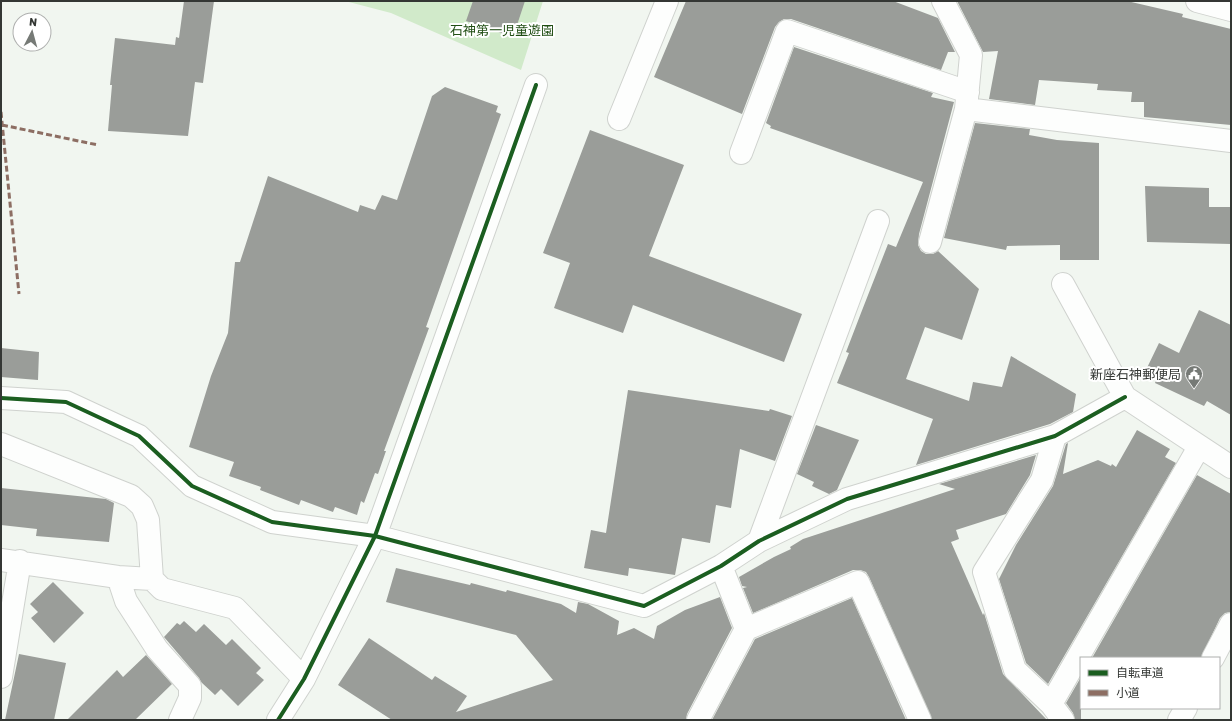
<svg xmlns="http://www.w3.org/2000/svg" width="1232" height="721" viewBox="0 0 1232 721" font-family="Rubik,'Noto Sans JP',sans-serif">
<rect width="100%" height="100%" fill="#f1f6f0"/>
<path fill="#d1eaca" d="M345 1H543L521 70 391 13Z"/>
<path fill="#9a9d99" d="M184 1H214L203 83 195 82 188 136 108 131 112 85H110L115 38 175 45 176 37 179 38Z
M473 1H525L513 37 466 21Z
M686 1H893L938 18 955 52H948L941 70 791 19H784L779 22 775 27 742 114 654 77Z
M957 1H1127L1183 14 1182 17 1231 29V125L1144 117V102H1131L1132 92 1097 90 1098 84 1039 80 1035 105 989 99 998 51 983 52Z
M794 47 933 93 931 97 954 102 919 234 918 245 921 251 926 254H933L938 251 979 289 962 340 925 327 906 379 969 401 973 382 1002 387 1011 356 1076 394 1073 412 1050 424 916 465 933 419 837 383 849 353 846 352 861 313 888 244 896 247 923 182 770 128 771 126 766 123Z
M445 87 498 106 496 112 501 114 426 327 429 328 384 451H386L378 474 375 473 364 503 361 501 357 515 335 507 333 512 301 500 299 505 260 490 261 487 229 476 234 462 189 447 211 376 228 333 235 262H240L268 176 358 212 360 205 375 210 382 195 397 200 432 96Z
M975 123 1030 129 1029 135 1057 140 1099 143V260H1060V245L1007 246 1006 250 944 238Z
M590 130 684 165 649 256 802 314 784 362 633 305 623 333 554 308 570 263 543 253Z
M1145 186 1209 188V207H1231V244L1147 242Z
M1199 310 1231 325V415L1207 401 1204 406 1155 383 1157 378 1145 372 1159 343 1179 353Z
M1 348 39 352 38 380 1 377Z
M628 390 769 411 770 409 792 416 775 461 740 449 731 508 716 505 710 543 682 538 675 575 629 568 628 576 584 568 591 530 606 533Z
M816 425 859 440 837 490 829 494 812 486 814 482 797 474Z
M1137 430 1170 449 1165 457 1176 463 1048 684 1026 663 999 579 1016 545 1053 486 1066 444 1068 443 1063 474 1098 460 1111 466 1112 464 1116 467Z
M1036 455 1030 475 1006 514 956 530 959 539 951 542 983 615 984 613 1003 674 1047 720H932L869 577 866 572 860 570H853L753 613 743 588 747 587 742 586 739 577 774 557 791 549 790 547 803 539 955 489 939 484Z
M1197 475 1231 494V612L1225 613 1220 618 1201 658H1092Z
M1 488 106 499 114 503 109 542 36 536 37 529 1 525Z
M396 568 470 585 471 583 506 592 507 590 561 604 576 613 578 602 588 604 619 621 617 635 634 628 654 639 657 626 685 610 720 597 732 628 687 714 686 720H392L338 685 369 638 432 680 435 676 467 696 456 712 553 680 516 635 386 602Z
M53 582 84 613 54 643 31 618 38 612 30 604Z
M852 598 906 720H712L755 639Z
M184 621 196 632 204 624 226 645 232 639 261 668 256 673 264 680 238 706 221 689 215 695 201 682 199 678 164 637 177 623 180 625Z
M19 654 66 663 54 720H5Z
M146 655 172 684 135 720H67L117 670 123 677Z
M1081 677V720H1075L1073 713 1066 703Z"/>
<g fill="none" stroke-linecap="round" stroke-linejoin="round">
<g stroke="#cfd2ce" stroke-width="24">
<path id="minor" d="M1197 1 1231 10
M966 109 1231 141
M619 119 667 1
M741 153 787 31 968 92
M930 242 966 109 971 55 943 1
M1063 284 1125 397 1231 467
M1 398 66 402 139 436 192 486 272 522 375 536 644 606 721 566 759 541 847 499 1055 436 1125 397
M1055 436 1042 480 984 572 1015 670 1051 704 1063 720
M1 444 131 496 142 506 148 520 152 579
M759 541 878 221
M1 560 118 577 152 579 162 589 235 608 304 679
M118 577 126 601 157 649 190 686V698L180 720
M746 629 858 582 920 720
M1213 658 1231 624
M1 677 20 561
M1051 704 1199 447
M278 720 304 679 375 536 536 85
M698 720 746 629 721 566
M1179 720 1186 708"/>
</g>
<use href="#minor" stroke="#fdfefd" stroke-width="22"/>
<path stroke="#8d6e63" stroke-width="3" stroke-dasharray="6 3" stroke-linecap="butt" d="M1 112 19 294
M2 125 98 145"/>
<g stroke="#fff" stroke-width="6">
<path id="cycleway" d="M1 398 66 402 139 436 192 486 272 522 375 536 644 606 721 566 759 541 847 499 1055 436 1125 397
M278 720 304 679 375 536 536 85"/>
</g>
<use href="#cycleway" stroke="#1b5e20" stroke-width="4"/>
</g>
<defs>
<g id="civic-pin" transform="scale(0.9)"><path d="M0 17L-7.5 6A9.5 9.5 0 1 1 7.5 6Z" fill="#767a76" stroke="#fff"/><path d="M-.6-6.5H3V-4.5H.6V-3L4-1V1h2V6H-6V1h2V-1L-.6-3ZM-1.2 2.5V6h2.4V2.5Z" fill="#fff"/></g>
</defs>
<g fill-rule="evenodd">
<use href="#civic-pin" x="1194" y="374"/>
</g>
<g text-anchor="middle" stroke-width="4" stroke-linejoin="round" paint-order="stroke">
<g font-size="13" fill="#214e14" stroke="#fff">
<text x="502" y="35">石神第一児童遊園</text>
</g>
<g font-size="13" fill="#343734" stroke="#fff" text-anchor="end">
<text x="1181" y="379">新座石神郵便局</text>
</g>
</g>
<rect width="1232" height="721" fill="none" stroke="#343734" stroke-width="4"/>
<rect x="1080" y="657" width="140" height="52" fill="#ffffff" stroke="#aeafae"/>
<rect x="1088" y="670" width="20" height="6" fill="#1b5e20" stroke="#aeafae"/>
<text x="1116" y="677" font-size="12" fill="#343734">自転車道</text>
<rect x="1088" y="690" width="20" height="6" fill="#8d6e63" stroke="#aeafae"/>
<text x="1116" y="697" font-size="12" fill="#343734">小道</text>
<g transform="translate(32 32) rotate(6)"><circle r="19" fill="#ffffff" stroke="#aeafae"/>
<path d="M0-3L7 15L0 10L-7 15Z" fill="#767a76"/>
<text y="-6" font-size="11" font-weight="bold" text-anchor="middle" fill="#343734">N</text>
</g>
</svg>
